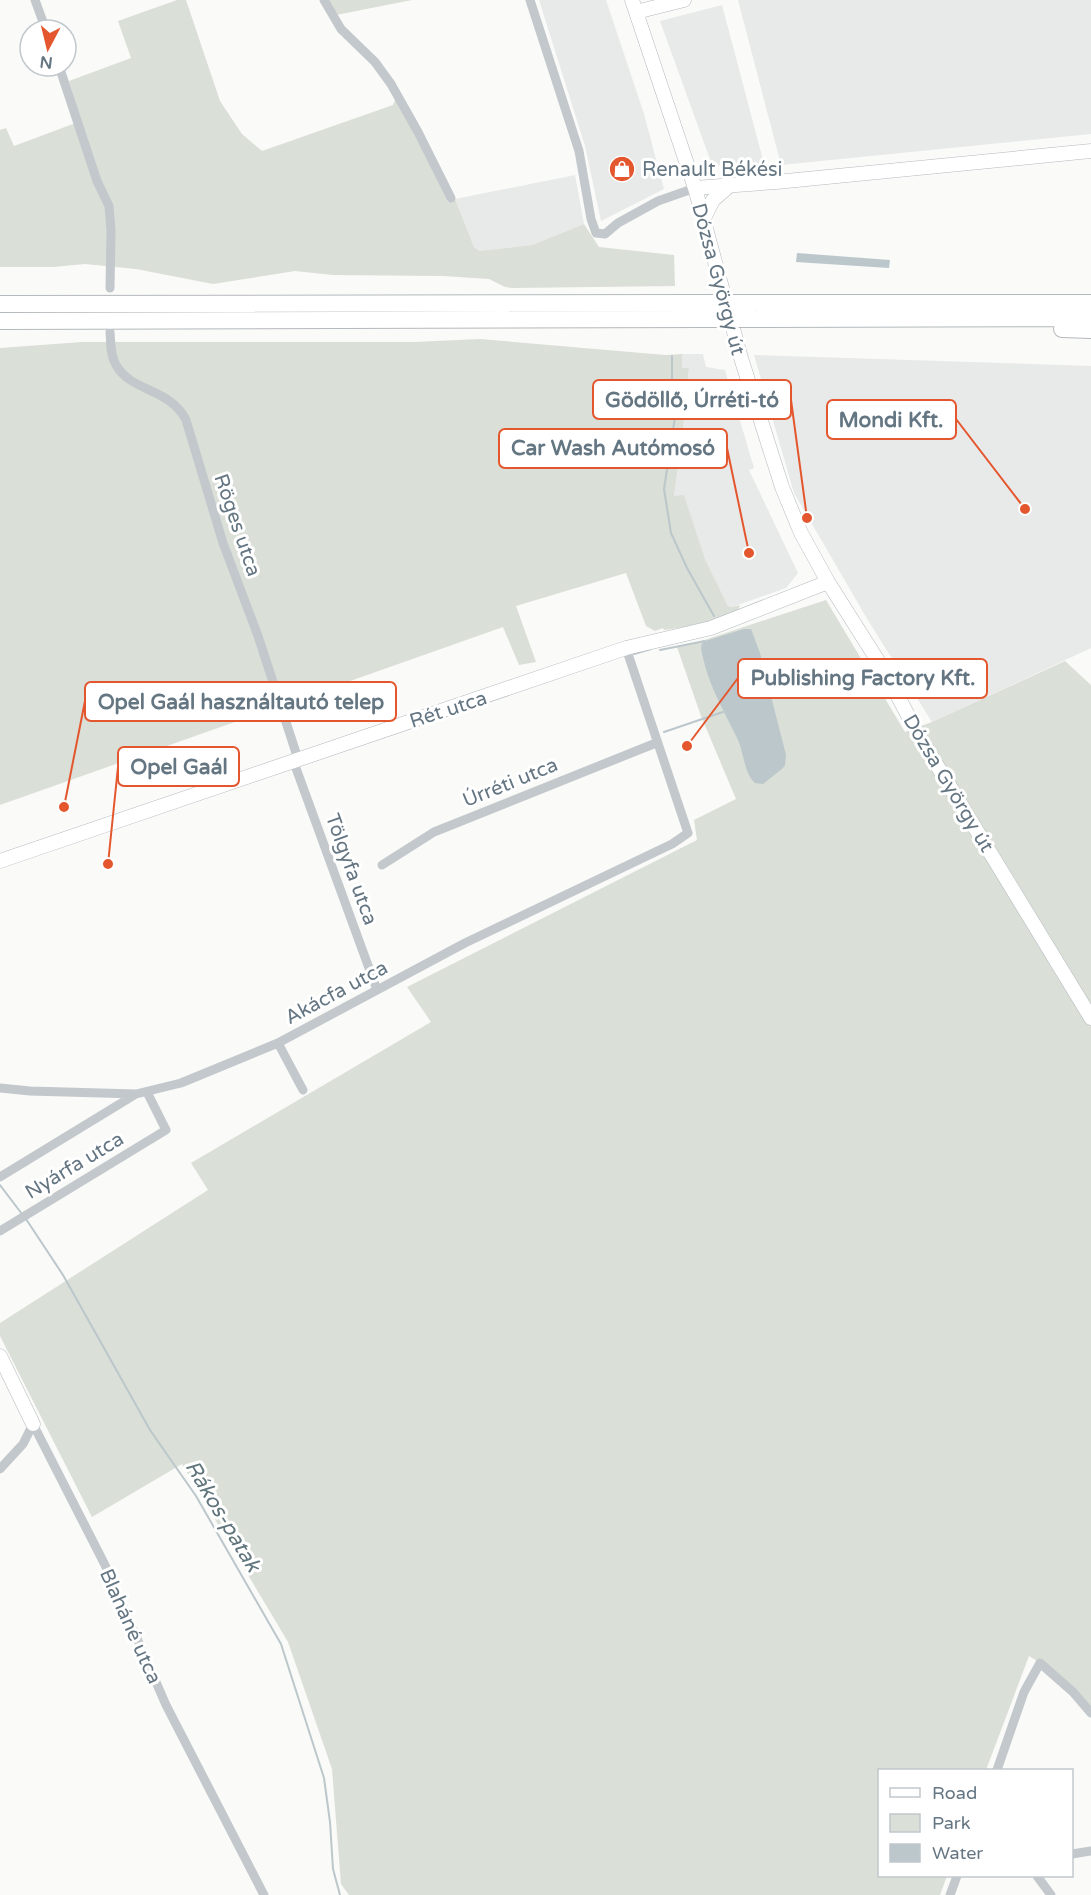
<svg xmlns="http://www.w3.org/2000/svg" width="1091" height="1895" viewBox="0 0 1091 1895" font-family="'Varela Round',sans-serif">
<rect width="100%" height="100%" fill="#fafaf8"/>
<path fill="#e8e9e9" d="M539 0H606L644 114 664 189 601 221 585 146Z
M738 0H1091V134L781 165Z
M722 5 763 160 757 166 712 165 660 21Z
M575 175 584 224 532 245 479 251 474 247 455 199Z
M682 354H703L706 367 725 370 754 468 749 470 798 573 786 588 732 607 728 606 705 559 684 496 674 497 682 439 689 369 682 368Z
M754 355 1091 366V648L932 722 869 622 794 493Z"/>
<path fill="#dadfd7" d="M177 0H186L220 101 242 134 262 151 393 105 395 100 406 114 448 202 455 199 474 247 479 251 532 245 584 224 599 247 674 255 675 286 512 288 505 287 489 279 443 276 333 275 295 271 213 284 136 269 85 264 53 267H0V130L6 128 14 146 81 121 69 81 131 58 118 21Z
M328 0H412L336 15Z
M480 339 665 355 682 354V368H689L682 439 674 496 684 495 705 559 728 606 732 607 740 605 737 614 713 623 664 630 663 628 655 631 646 626 626 573 516 606 536 662 519 665 503 627 0 805V348L82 342H414Z
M826 600 905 732 932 722 1065 661 1091 685V1711L1040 1663 1029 1656 986 1770H880V1876H947L940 1895H349L341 1884 332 1769 288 1642 182 1464 92 1517 0 1336V1323L208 1190 191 1163 431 1022 407 987 697 840 694 820 736 799 701 716 677 647 689 645Z"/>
<path fill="#bbc7cb" d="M797 253 890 260 889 268 796 262Z
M744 629H751L760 653 786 755 785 765 783 768 763 784 755 783C744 773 744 753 738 740 722 706 708 686 701 648L702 643 705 641Z"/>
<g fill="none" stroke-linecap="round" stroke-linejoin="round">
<path stroke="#bbc7cb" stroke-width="2" d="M672 356V403L675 417 664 489 671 533 687 568 714 616
M660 650 705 641
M634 654 651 649
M664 732 723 712
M0 1185 22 1214
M26 1219 63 1275 150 1430 196 1496 281 1644 324 1778 330 1822 333 1869 340 1895"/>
<g stroke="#b3babf" stroke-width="15">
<path id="secondary" d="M632 0 695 188 741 358 782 487 801 533 828 582 885 672 919 736 1091 1018
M636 12 684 0
M695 188 776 182 1091 151
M704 218 713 200 729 186
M0 861 626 648 711 628 828 582
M0 1356 33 1424"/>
</g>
<g stroke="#b4b9bd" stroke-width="18">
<path id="highway" d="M754 303H1091
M0 304 703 303
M756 319 1091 318
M0 321 704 319
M1062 329 1091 330"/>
</g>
<path stroke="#c3c8cc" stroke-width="9" d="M35 0 46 30
M324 0 341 29 375 62 391 84 418 132 451 198
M530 0 579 151 591 219 596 233 605 234 618 223 658 201 695 188
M59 66 97 181 109 206 111 231 110 288
M110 332C111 343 110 355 116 365 131 392 170 388 186 420L223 543 258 636 298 759
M293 760 377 990
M382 865 434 832 656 743
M278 1043 303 1090
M0 1088 30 1091 136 1094
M0 1177 136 1094 181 1083 278 1043 465 943 672 844 688 833 626 648
M0 1231 166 1130 147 1092
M33 1424 105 1565 166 1705 264 1895
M0 1469 23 1444 33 1424
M997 1770 1024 1692 1040 1663 1073 1692 1091 1713
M1072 1854 1091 1851
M1037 1876 1051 1895
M950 1895 957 1876"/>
<use href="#secondary" stroke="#fff" stroke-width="14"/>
<use href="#highway" stroke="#fff" stroke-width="16"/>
<g stroke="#b4b9bd" stroke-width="18" stroke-linecap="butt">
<path id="highway-bridge" d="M703 303H754
M704 319H756"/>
</g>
<use href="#highway-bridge" stroke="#fff" stroke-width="16"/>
</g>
<defs>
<g id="shop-disc" transform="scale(1.35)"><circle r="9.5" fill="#e4572e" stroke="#fff"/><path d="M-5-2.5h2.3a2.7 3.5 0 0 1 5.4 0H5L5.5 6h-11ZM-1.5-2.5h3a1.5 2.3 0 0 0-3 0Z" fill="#fff"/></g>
</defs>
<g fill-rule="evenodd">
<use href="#shop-disc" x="622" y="169"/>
</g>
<g text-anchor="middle" stroke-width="6" stroke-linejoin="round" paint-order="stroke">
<g font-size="20" fill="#657683" stroke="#fff" text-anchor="start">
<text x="642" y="176">Renault Békési</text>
</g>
<g font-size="20" fill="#657683" stroke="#fff">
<text transform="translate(719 279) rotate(75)" y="7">Dózsa György út</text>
<text transform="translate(238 525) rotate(71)" y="7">Röges utca</text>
<text transform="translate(448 709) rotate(-18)" y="7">Rét utca</text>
<text transform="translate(510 782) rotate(-22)" y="7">Úrréti utca</text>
<text transform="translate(949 783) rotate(59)" y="7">Dózsa György út</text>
<text transform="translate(352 869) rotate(70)" y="7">Tölgyfa utca</text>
<text transform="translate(336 992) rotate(-28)" y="7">Akácfa utca</text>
<text transform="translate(74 1165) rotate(-31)" y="7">Nyárfa utca</text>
<text transform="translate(131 1626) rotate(66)" y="7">Blaháné utca</text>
</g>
<g font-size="21" font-style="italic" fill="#60757c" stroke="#fff">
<text transform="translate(223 1516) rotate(59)" y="7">Rákos-patak</text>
</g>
</g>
<path fill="none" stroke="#e4572e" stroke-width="2" d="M807 518L791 400M1025 509L956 419M749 553L727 448M687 746L738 678M64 807L85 701M108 864L118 767"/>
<g fill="#e4572e" stroke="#fff" stroke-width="2">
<circle cx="807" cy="518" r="6"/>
<circle cx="1025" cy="509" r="6"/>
<circle cx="749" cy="553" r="6"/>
<circle cx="687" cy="746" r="6"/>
<circle cx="64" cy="807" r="6"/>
<circle cx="108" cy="864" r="6"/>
</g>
<g fill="#fff" stroke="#e4572e" stroke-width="2">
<rect x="593" y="380" width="198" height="39" rx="6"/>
<rect x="827" y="400" width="129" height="39" rx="6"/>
<rect x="499" y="429" width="228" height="39" rx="6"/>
<rect x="738" y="659" width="249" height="39" rx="6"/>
<rect x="85" y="682" width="311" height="39" rx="6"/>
<rect x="118" y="747" width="121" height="39" rx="6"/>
</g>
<g font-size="21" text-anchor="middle" font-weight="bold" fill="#657683">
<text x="692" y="407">Gödöllő, Úrréti-tó</text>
<text x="891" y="427">Mondi Kft.</text>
<text x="613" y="455">Car Wash Autómosó</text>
<text x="863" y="685">Publishing Factory Kft.</text>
<text x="241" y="709">Opel Gaál használtautó telep</text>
<text x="179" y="774">Opel Gaál</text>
</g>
<rect x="878" y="1769" width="195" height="108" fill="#ffffff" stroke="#c1c8cd" stroke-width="1.5"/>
<rect x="890" y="1788" width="30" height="9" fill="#ffffff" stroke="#c1c8cd" stroke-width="1.5"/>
<text x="932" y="1799" font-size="18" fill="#657683">Road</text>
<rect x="890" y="1814" width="30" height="18" fill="#dadfd7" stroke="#c1c8cd" stroke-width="1.5"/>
<text x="932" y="1829" font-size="18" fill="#657683">Park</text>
<rect x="890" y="1844" width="30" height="18" fill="#bbc7cb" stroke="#c1c8cd" stroke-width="1.5"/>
<text x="932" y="1859" font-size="18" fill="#657683">Water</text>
<g transform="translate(48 48) rotate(187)"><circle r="28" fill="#ffffff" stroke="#c1c8cd" stroke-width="1.5"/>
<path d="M0-4.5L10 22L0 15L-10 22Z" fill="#e4572e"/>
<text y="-9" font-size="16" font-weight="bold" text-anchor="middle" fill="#657683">N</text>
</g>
</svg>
